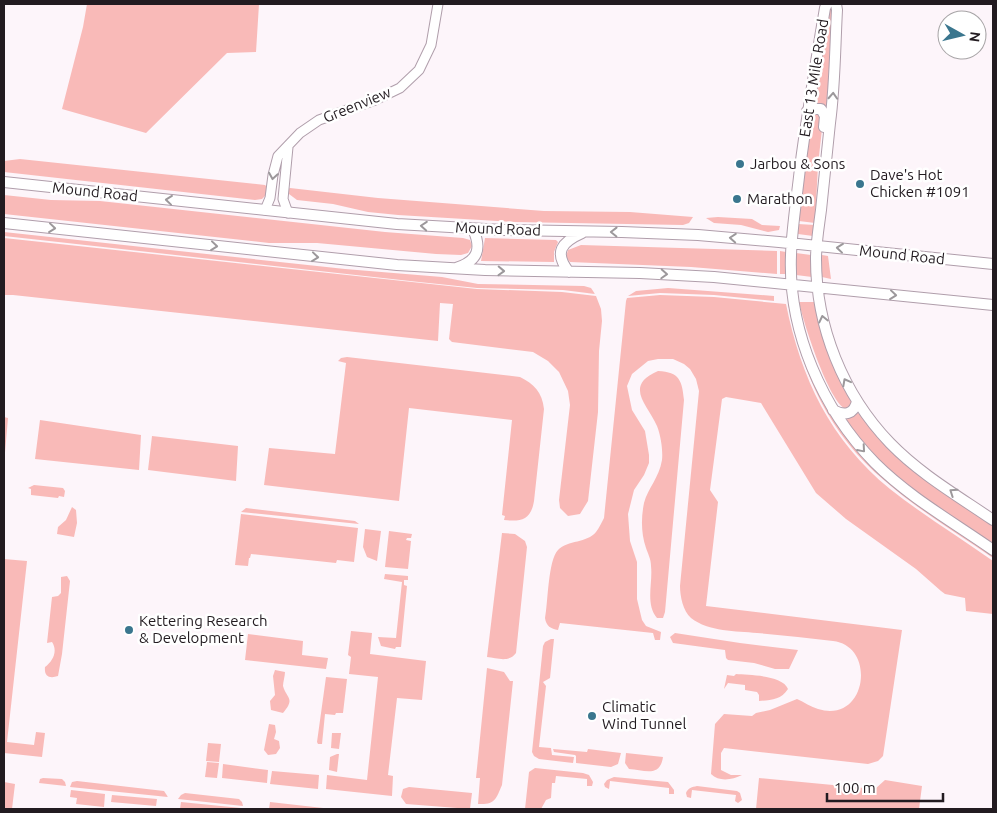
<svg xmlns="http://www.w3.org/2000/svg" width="997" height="813" viewBox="0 0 997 813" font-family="Ubuntu,sans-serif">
<rect width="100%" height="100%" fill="#fdf5fa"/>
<path fill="#f9bab8" d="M87 4H259L256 52 227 53 146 133 62 109 83 27Z
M831 9H832L827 106 814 103 829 10Z
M814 113 819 114 823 120 818 165 815 223 799 221 811 119Z
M20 159 265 185 267 187 266 195 262 199 255 200 4 172V161Z
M290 188 378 198 544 211 630 212 693 217 689 223 683 225 515 222 398 215 368 212 333 204 297 200 289 194 288 189Z
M4 195 51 200 100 201 385 232 463 238 470 240 472 246 468 253 461 255 436 254 317 243H269L4 214Z
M718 217 752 219 762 225 780 226 779 230 768 232 741 225 714 223 706 218Z
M798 224 815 225 813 236 798 234Z
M4 232 345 269 442 277 478 284 584 286 591 288 595 294 563 290 477 288 419 282 4 236Z
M4 238 477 289 562 292 596 296 601 309 602 321 599 351 598 412 588 501 580 514 568 516 560 508 559 500 570 405 568 391 559 372 548 361 533 352 452 342 449 339 453 304 440 303 438 341 13 295H4Z
M485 238 556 240 558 242 554 252V262L481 261Z
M581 245 777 251V274L691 267 570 262 566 257 568 250Z
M780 251 786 252 787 273 785 274H780Z
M796 253 811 255 812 277 796 275Z
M822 255 828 256 831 279 822 277Z
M668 288 774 296V301L714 295 660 293 628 296 636 291Z
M660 295 714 297 786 304C801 378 830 440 890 489 923 515 959 537 993 561V614L966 611 965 598 945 594 941 591 916 569 846 519 816 493 761 403 726 397 722 399 710 490 718 502 706 606 902 630 883 756 878 761 868 764 724 748 721 753V770L731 775H742C732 780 719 782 711 774L715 724 724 714 752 716 756 713 770 710 797 699C804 702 811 707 818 709 867 724 877 646 833 641 808 638 783 635 757 633 736 631 709 632 691 618 683 611 680 596 680 586L699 391 696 379 690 369 684 364 673 359H658L648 361 632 374 627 386 632 410 645 431 649 455V463L644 475 634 490 628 514 630 541 637 562V599L642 620 646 626 661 632 660 640H655L653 633 560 623 558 630C551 629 546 626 545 618 548 603 548 560 558 550 568 540 587 543 596 532 599 528 602 522 604 518L626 301 627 298Z
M799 302H815C822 328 827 354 839 378 843 386 853 397 851 406L846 409C829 403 803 321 799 302Z
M789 303C797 328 803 356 812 380 846 462 924 507 993 555V558C957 533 918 510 885 481 828 433 803 375 788 304Z
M347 357 520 377C534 384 542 392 544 409L534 501C531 520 521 522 504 520L505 516 502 515 512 420 409 408 399 501 264 485 269 448 335 454 346 363 338 361 341 358Z
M658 371C680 372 682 381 684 400L665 612 663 618H657C645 604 653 583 651 566 651 559 648 554 646 548 641 533 641 518 644 503 648 488 659 478 662 460 663 451 661 436 657 426 648 405 623 386 658 371Z
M858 413 957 500 993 525V545C948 514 895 486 862 442 856 435 851 427 846 420Z
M4 417 8 418 4 464Z
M40 420 141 435 139 470 35 459Z
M152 436 238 446 236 481 148 470Z
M34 485 63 488 65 491 64 497 59 496 58 498 31 495V489L28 488Z
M72 507 76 510 77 523 74 537 57 534 58 527 66 520Z
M246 508 355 521 359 524 241 512Z
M241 514 358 528 354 562 337 560 336 563 251 554 250 558H249L248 566 235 565Z
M365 529 381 531 377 561 367 557 363 547Z
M389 531 412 534 411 538H407L406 540 411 541 408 569 385 567Z
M502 533 515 534 525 541 527 547 516 653C509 663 497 658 487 657Z
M4 559 27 561 7 742 34 745 36 732 45 733 42 757 4 753Z
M385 574 408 576V580H404V585L407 586 401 647H396L395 649 381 646 378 637 396 638 402 582 384 579Z
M67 576 70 581 62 654 58 676C49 679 44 676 45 667 53 661 58 651 52 642L47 643 52 597 58 596 61 593V577Z
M351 631 372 633 370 654 426 661 422 700 397 698 388 775 393 776 392 796 326 789 327 775 367 780 378 677 349 674 351 657 348 655Z
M675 633 740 643 798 650 789 669H775L754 663 728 660 726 658 725 650 673 643 670 637Z
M248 634 303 641 302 655 328 658 326 669 245 660Z
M551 639H554L550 678 543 682 546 686 539 747 551 748 552 755 574 757 573 763 539 759 534 756 532 752 543 646 545 642Z
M487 668 504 672 510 681H513L502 785C496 799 495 805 478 804L480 778H476Z
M275 670 285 672C285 676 283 682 283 686 286 698 296 698 283 713L271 710 270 701 275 695 273 676Z
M736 674C749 675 783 675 788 689 781 700 771 700 759 701V695L757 692 745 690V685L728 683 724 689 727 675 734 676Z
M326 677 347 679 343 713H336L335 715 325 714 322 744H318L317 742Z
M269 724 275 725 276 732 274 739 279 741 280 748 276 754 268 755 264 750Z
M332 733H341L339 749 331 748Z
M208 743 221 744 219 762 206 761Z
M553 749 587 752 588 749 621 753 618 764 611 767 576 763V756L575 755 554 752Z
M626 753 663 757C660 778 644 770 629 769L625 763Z
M337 754H339L337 772 329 770 330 757Z
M207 762 219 763 217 778 205 777Z
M223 764 268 770 267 783 222 778Z
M535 768 583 773 589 775 593 782 592 786H587V779L556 776 555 783H552L551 798 546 800 541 809H525L529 772Z
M272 771 319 775 318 789 270 784Z
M614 777 668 782 674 790V794H669V788L610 781 609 789 605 787 604 784 607 780Z
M43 778 62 779 65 782 66 786 39 783 40 779Z
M759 778 875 789 885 780 922 786 919 809H756Z
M77 781 164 791 168 797 70 787 72 782Z
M4 782 15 784 12 809H4Z
M697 786 737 791 740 793 742 800 738 803 735 801 736 795 692 790 691 798 687 797 686 793C688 788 692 787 697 786Z
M409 787 472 793 470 809 406 804 401 797 403 789Z
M71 790 105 794 104 807 76 804 77 798 70 797Z
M185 793 239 799 242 802 243 806 178 799 181 795Z
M112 795 157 799 156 806 111 802Z
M181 802 241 808 180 809Z
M270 802 332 809H269Z"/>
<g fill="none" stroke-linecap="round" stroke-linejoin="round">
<g stroke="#b09eab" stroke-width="11">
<path id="minor" d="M265 210 270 198 273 175 278 156 300 133 319 120 375 100 400 88 419 70 431 45 438 4
M288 213 283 199 288 147"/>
</g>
<g stroke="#b09eab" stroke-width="12">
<path id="major" d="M827 4 825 8C816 61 807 114 800 168 797 197 792 226 791 255 788 331 822 409 875 463 909 497 953 522 993 550
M836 4 837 10C835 48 835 86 830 123 827 152 824 181 821 210 819 226 816 242 816 259 816 327 843 394 890 443 920 474 958 496 993 520
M807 111 813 109H821L825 116 824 127
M4 182 397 224 503 230 622 232 698 235 779 242 993 264
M4 223 397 265 485 270 640 273 714 277 993 305
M456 268C478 261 482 249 473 229
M569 272C553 252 562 242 582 233
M833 410C844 416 854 415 857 401"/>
</g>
<use href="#minor" stroke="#fff" stroke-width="9"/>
<use href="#major" stroke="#fff" stroke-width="10"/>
</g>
<defs><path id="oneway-chevron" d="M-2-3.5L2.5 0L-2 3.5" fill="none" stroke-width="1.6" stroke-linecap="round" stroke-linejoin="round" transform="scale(1.25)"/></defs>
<g stroke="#9c989b">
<use href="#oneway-chevron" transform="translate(833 96) rotate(-87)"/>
<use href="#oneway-chevron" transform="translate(273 176) rotate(99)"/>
<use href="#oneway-chevron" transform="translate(169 200) rotate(-174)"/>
<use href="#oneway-chevron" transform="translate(424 226) rotate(-176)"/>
<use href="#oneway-chevron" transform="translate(52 228) rotate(6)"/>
<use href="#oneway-chevron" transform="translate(614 232) rotate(-179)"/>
<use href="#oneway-chevron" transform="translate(733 238) rotate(-176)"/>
<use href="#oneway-chevron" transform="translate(214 246) rotate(6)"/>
<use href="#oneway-chevron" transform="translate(840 248) rotate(-174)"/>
<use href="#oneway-chevron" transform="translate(315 257) rotate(6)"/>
<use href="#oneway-chevron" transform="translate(501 271) rotate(2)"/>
<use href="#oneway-chevron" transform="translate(664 274) rotate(3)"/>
<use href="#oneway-chevron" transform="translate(893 295) rotate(6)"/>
<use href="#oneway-chevron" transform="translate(823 319) rotate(-103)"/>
<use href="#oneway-chevron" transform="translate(846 382) rotate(-118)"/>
<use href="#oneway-chevron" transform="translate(862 449) rotate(49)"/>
<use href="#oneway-chevron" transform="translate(953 492) rotate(-146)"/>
</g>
<g fill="#3a768e" stroke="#fff" stroke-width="2">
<circle cx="740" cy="164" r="5"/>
<circle cx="860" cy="184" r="5"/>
<circle cx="737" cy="199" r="5"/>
<circle cx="129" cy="630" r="5"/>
<circle cx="592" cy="716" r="5"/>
</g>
<g text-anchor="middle" stroke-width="5" stroke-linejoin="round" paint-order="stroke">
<g font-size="15" fill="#221b20" stroke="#fff">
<text transform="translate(814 78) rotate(-81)" y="5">East 13 Mile Road</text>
<text transform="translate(357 105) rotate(-22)" y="5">Greenview</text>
<text transform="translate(95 192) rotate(6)" y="5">Mound Road</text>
<text transform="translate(498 229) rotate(2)" y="5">Mound Road</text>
<text transform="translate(902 255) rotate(6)" y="5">Mound Road</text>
</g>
<g font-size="15" fill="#221b20" stroke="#fff" text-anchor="start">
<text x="750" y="169">Jarbou &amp; Sons</text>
<text x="870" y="180">Dave's Hot<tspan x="870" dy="17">Chicken #1091</tspan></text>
<text x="747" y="204">Marathon</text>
<text x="139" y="626">Kettering Research<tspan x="139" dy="17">&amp; Development</tspan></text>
<text x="602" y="712">Climatic<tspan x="602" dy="17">Wind Tunnel</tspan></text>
</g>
</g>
<rect width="997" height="813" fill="none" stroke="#221b20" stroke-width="10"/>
<g transform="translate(962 35) rotate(98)"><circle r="24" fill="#ffffff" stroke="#a7a4a6"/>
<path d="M0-4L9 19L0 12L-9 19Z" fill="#3a768e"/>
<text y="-8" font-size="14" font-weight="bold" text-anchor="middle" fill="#221b20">N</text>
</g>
<path d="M827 793v8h116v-8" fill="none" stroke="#221b20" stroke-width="2.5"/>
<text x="834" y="793" font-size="15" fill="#221b20" stroke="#ffffff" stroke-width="4" paint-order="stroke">100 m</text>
</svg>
